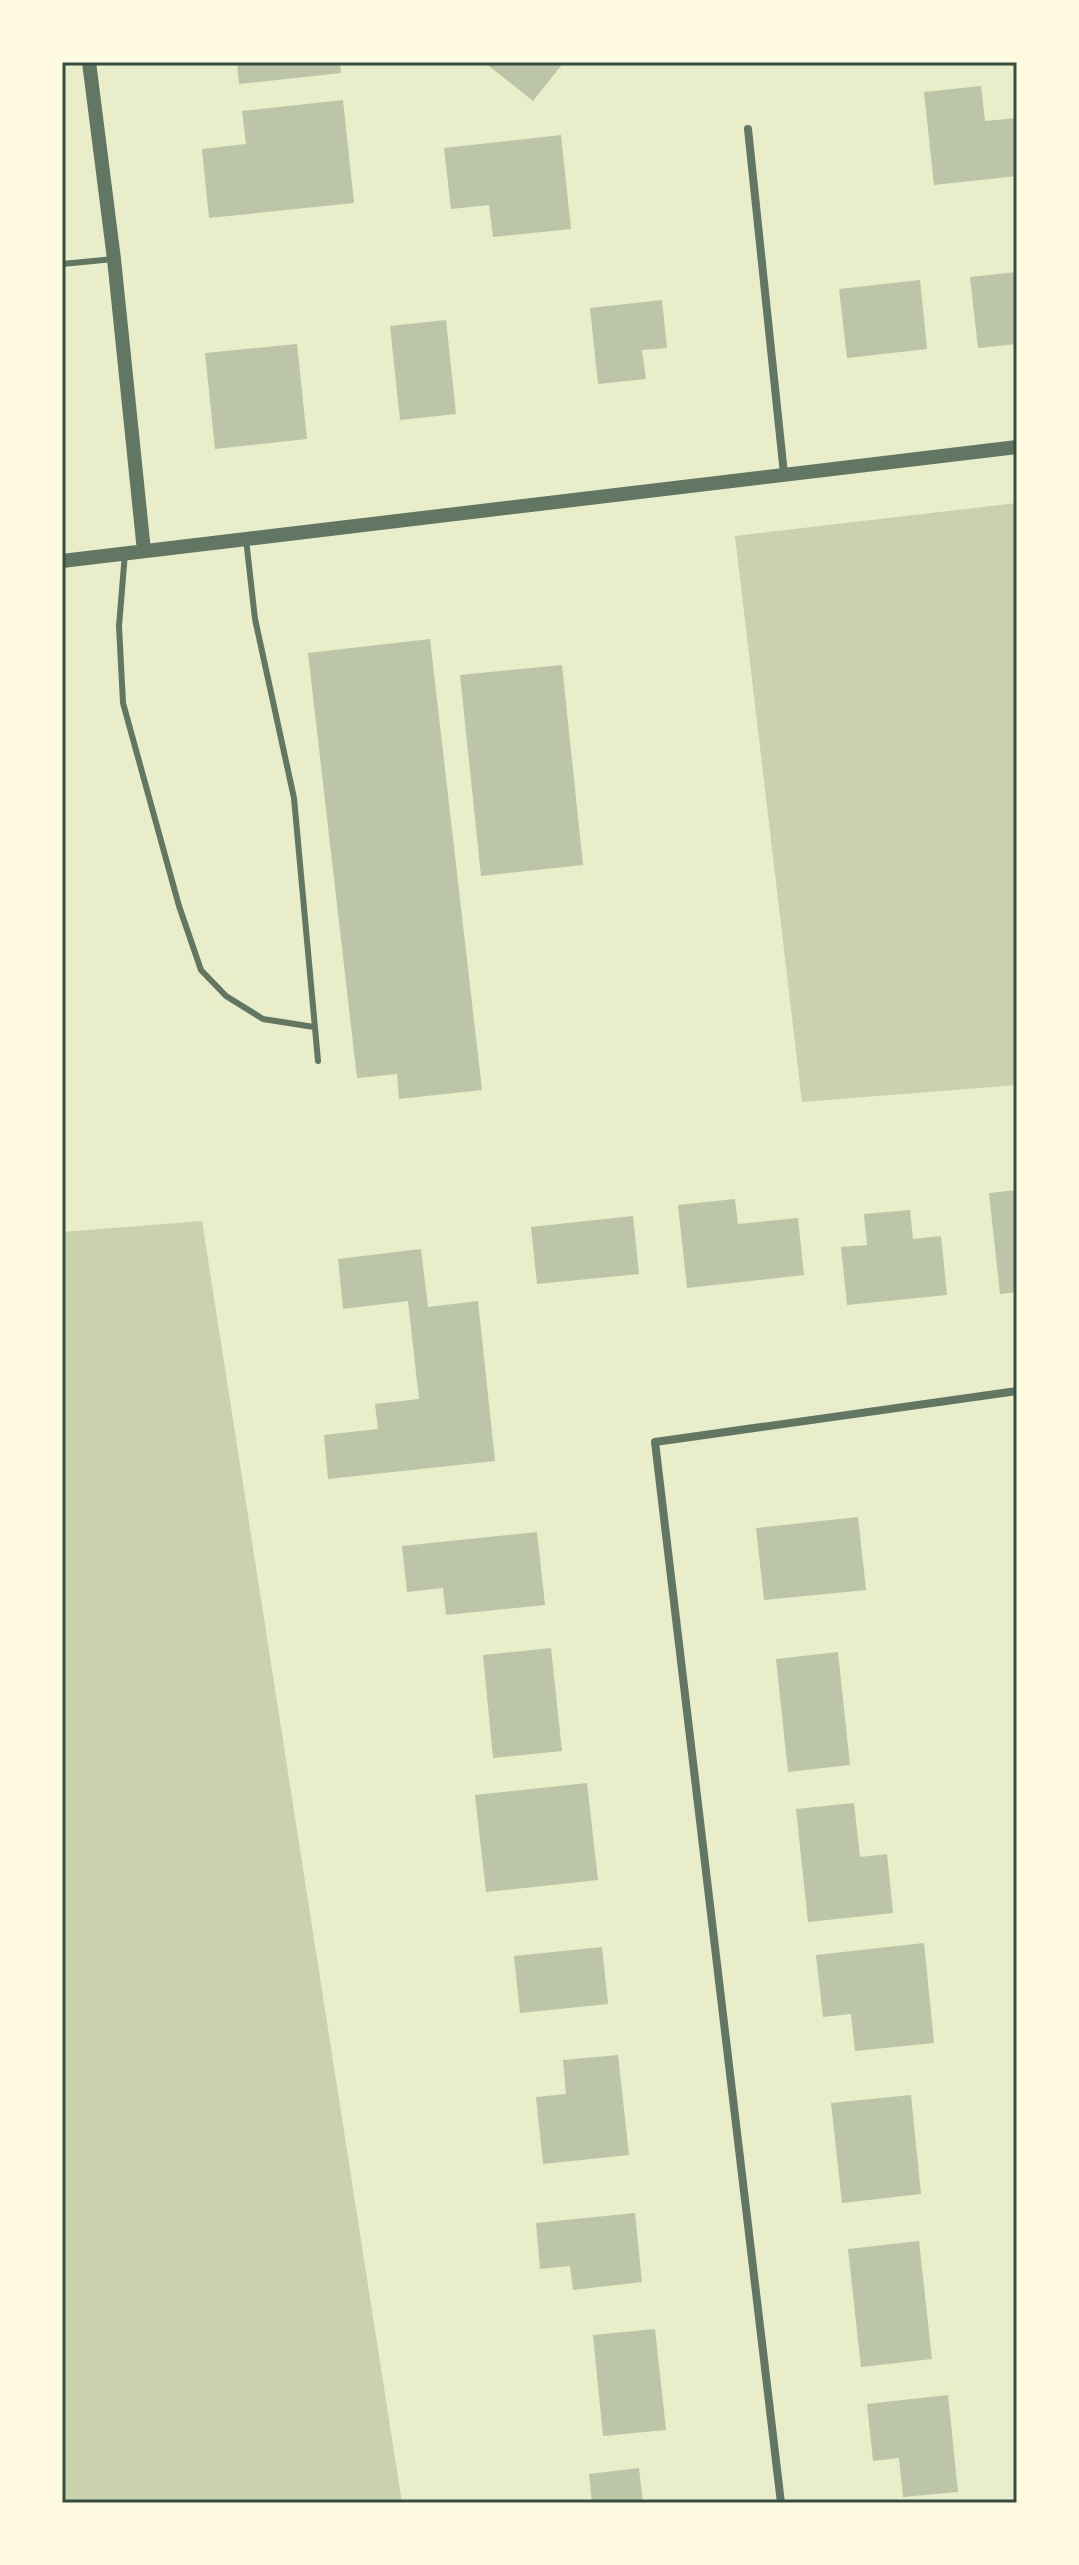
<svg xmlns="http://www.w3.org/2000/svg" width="1079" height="2565" viewBox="0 0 1079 2565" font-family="Georgia,serif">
<rect width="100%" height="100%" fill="#e9edc9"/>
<path fill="#cad2ad" d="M1017 503V1085L802 1102 735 536Z
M202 1221 402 2503H62V1232Z"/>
<path fill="#bcc5a7" d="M237 62H340L341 73 239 84Z
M484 62H564L533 101Z
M981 86 985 121 1017 118V176L934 185 924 92Z
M343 100 354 203 209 218 202 149 246 144 242 111Z
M561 135 571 229 493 237 489 205 451 209 444 148Z
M1017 272V344L978 348 970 277Z
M920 280 927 349 847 358 839 289Z
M662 300 667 348 642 350 646 379 598 384 590 308Z
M446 320 456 414 400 420 390 326Z
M297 344 307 439 215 449 205 353Z
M430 639 482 1090 399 1099 397 1074 357 1078 308 653Z
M562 665 583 865 481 876 460 675Z
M1017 1190V1292L1000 1294 989 1193Z
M735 1199 738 1224 798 1218 804 1275 687 1288 678 1205Z
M910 1210 913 1239 941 1236 947 1295 847 1305 841 1247 867 1245 864 1214Z
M633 1216 639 1274 537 1284 531 1227Z
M421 1249 428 1307 478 1301 495 1461 328 1479 324 1435 378 1429 375 1404 419 1399 408 1301 343 1309 338 1259Z
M858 1517 866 1590 764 1600 756 1528Z
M537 1532 545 1605 446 1615 443 1588 407 1592 402 1546Z
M551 1648 562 1751 493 1758 483 1655Z
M838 1652 850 1765 788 1772 776 1659Z
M587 1783 598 1880 486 1892 475 1795Z
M854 1803 860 1857 887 1854 893 1913 808 1922 796 1809Z
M924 1943 934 2043 855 2051 851 2014 823 2017 816 1955Z
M602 1947 608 2004 520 2013 514 1956Z
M618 2055 629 2155 543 2164 536 2097 566 2094 563 2060Z
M911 2095 921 2194 842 2203 831 2103Z
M635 2213 642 2282 573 2290 570 2266 540 2269 536 2223Z
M919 2241 932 2359 861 2367 848 2249Z
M655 2329 666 2430 603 2436 593 2335Z
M948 2395 958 2492 903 2497 899 2458 873 2461 867 2404Z
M639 2468 643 2503H592L589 2474Z"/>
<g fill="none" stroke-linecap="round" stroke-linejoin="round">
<path stroke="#617663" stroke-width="6" d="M62 264 114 259
M246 539 255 619 294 798 318 1061
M125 553 119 626 123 703 179 906 201 970 226 996 263 1019 314 1027"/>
<path stroke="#617663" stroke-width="8" d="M748 129 784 474
M781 2503 655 1442 1017 1391"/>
<path stroke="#617663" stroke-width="14" d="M89 62 114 259 144 551
M62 561 1017 447"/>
</g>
<rect width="1079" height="2565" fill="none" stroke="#fefae0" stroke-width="128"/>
<rect x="64" y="64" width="951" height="2437" fill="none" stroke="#344e41" stroke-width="3"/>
</svg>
